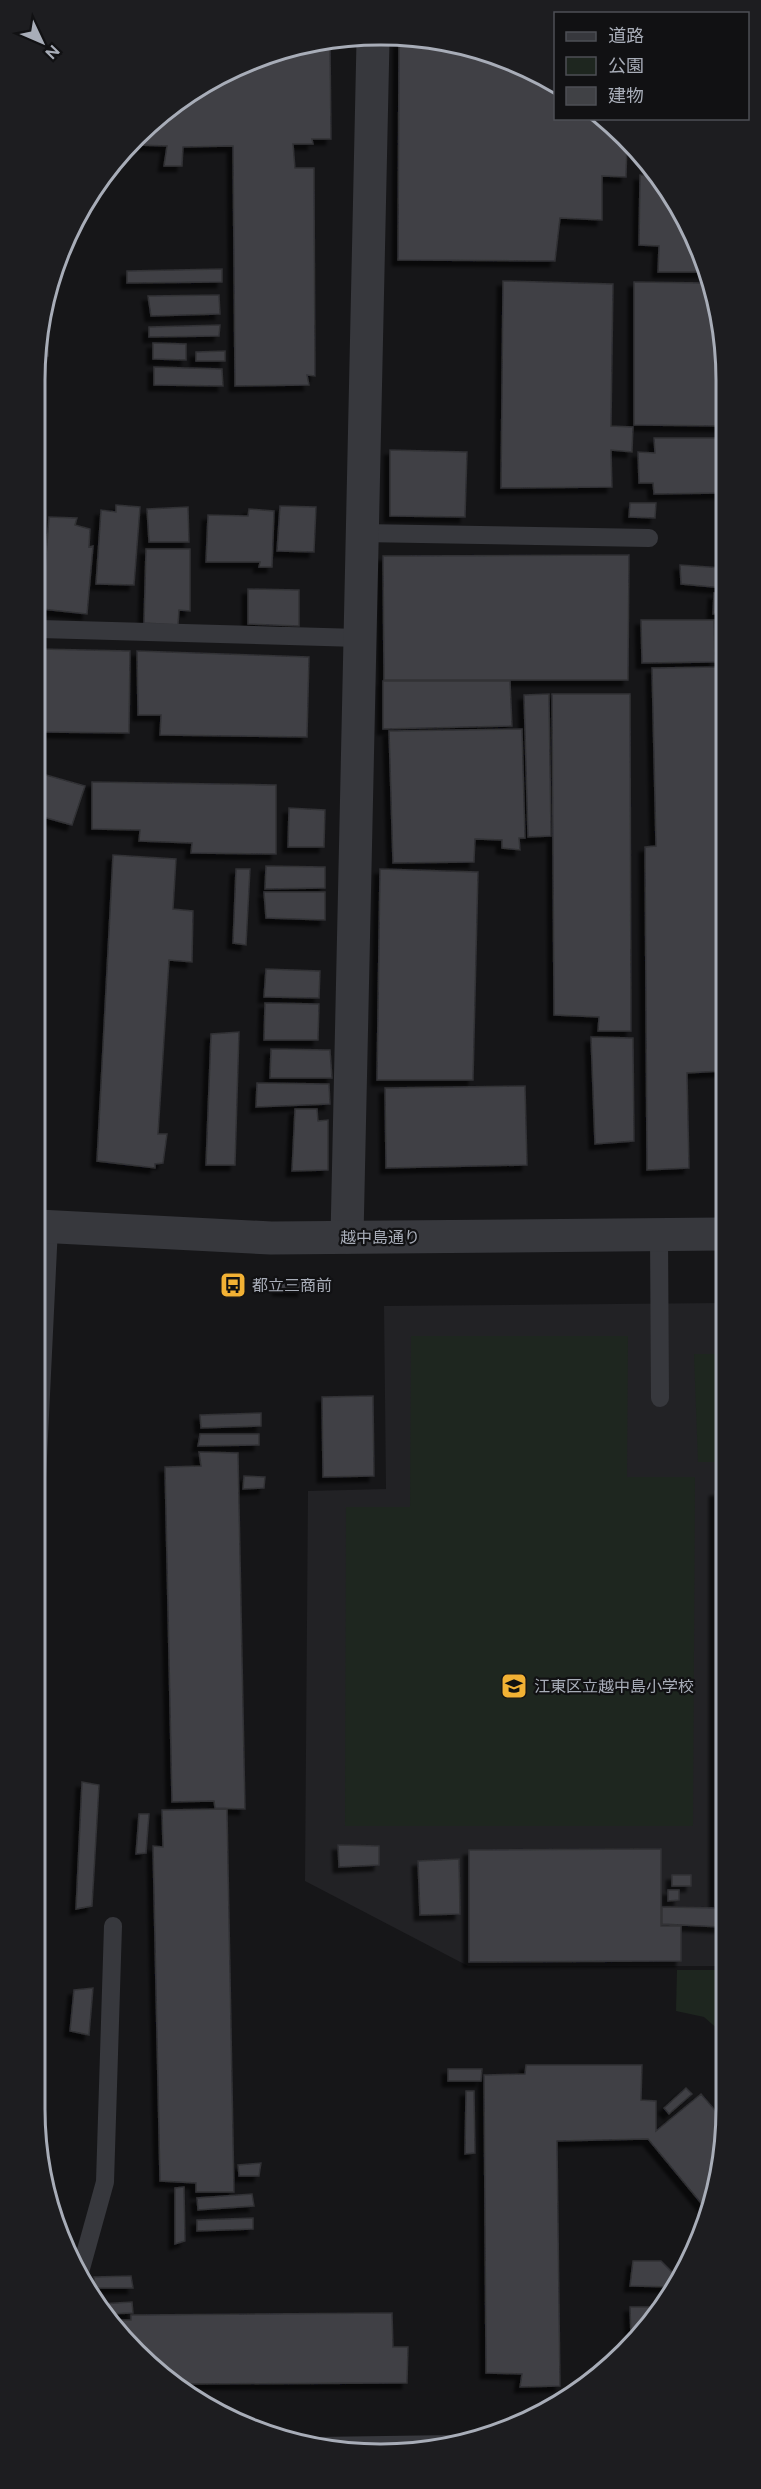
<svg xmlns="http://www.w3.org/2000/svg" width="761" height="2489" viewBox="0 0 761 2489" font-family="Figtree,'Noto Sans JP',sans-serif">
<defs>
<filter id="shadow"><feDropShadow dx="-5.5" dy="5.5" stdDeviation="1.5" flood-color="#0009"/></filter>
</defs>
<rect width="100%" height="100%" fill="#161618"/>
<path fill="#222225" d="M722 1303 720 1966H468L305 1881 308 1491 386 1489 384 1306Z"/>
<path fill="#1e261f" d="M411 1336H628L627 1477H695L693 1826H345L346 1507H410Z
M694 1354H721V1462H698Z
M677 1970H720V2031L704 2017 676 2011Z"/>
<path fill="#404145" stroke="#303034" stroke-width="1.5" filter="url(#shadow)" d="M399 41H448L554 81 556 118H599L627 141 626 177 602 176V220L560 218 555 261 398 260Z
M309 43H330L331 139H312L313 144H293L295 168H314L315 376 307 375 309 385 235 386 233 146 183 147 182 166H164L167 146 136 145 189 93Z
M640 175 657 177 691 228 704 272H658L659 246 639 245Z
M222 269V282L127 283V271Z
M503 281 613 284 611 426 633 427 632 452 611 450 612 487 501 488Z
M634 282 708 283 724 336 723 426 634 425Z
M219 295 220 314 151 316 148 296Z
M220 325 219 336 149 337V327Z
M41 341H48V356H41Z
M153 343 186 344V360L153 359Z
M225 351V361H196V352Z
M154 367 222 369 223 386 154 385Z
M654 438H723V493L654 494 653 483H639L638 452 655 453Z
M390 450 467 452 465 517 390 516Z
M630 503H656L655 518 629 517Z
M116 505 140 507 134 585 96 584 101 510 116 512Z
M280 506 316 507 314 552 277 551Z
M188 507 189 542H149L147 509Z
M249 509 274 511 272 567H259L260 562H206L208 515 248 516Z
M49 517 77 518 75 525 90 529 89 547 93 546 87 614 42 609Z
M40 524 44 525 40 570Z
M146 549H190V611L179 610 178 625 144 623Z
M629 555 628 680H384L383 556Z
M680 565 723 568V588L681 584Z
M248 589 299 590V626L248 624Z
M714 593 723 595V613L713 614Z
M641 620H714L715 662 642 663Z
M40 649 130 651 129 733 40 732Z
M137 651 309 657 307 737 160 735 161 715H138Z
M723 667 722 1071 687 1073 689 1168 647 1170 645 847 656 846 652 668Z
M383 681H510L512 726 383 729Z
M549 694 551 836 528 837 524 695Z
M552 694H630L631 1031H598L599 1017 554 1015Z
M522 729 525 838H519L520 850 502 848V840L475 839 474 862 393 863 389 731Z
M39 773 85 786 72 825 39 816Z
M92 782 276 785V854L191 853 192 843 139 841 140 830 92 829Z
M289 808 325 810 324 847H288Z
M113 855 176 859 173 909 193 911 192 962 169 960 158 1134H167L163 1163 155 1164V1168L97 1161Z
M266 866 325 867V888L265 889Z
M236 869H250L246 945 233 943Z
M380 869 478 872 473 1080H377Z
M264 892H325V920L266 918Z
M266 969 320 971 319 998 264 997Z
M265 1003 319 1004 318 1040H264Z
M239 1032 235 1165H206L211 1034Z
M591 1037 633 1038 634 1141 595 1144Z
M271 1049 330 1050 332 1078H270Z
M257 1083 329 1084 330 1104 256 1107Z
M525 1086 527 1165 386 1168 385 1088Z
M295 1109H317L318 1121 328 1120V1170L292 1171Z
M303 1283V1291L278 1290V1284Z
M373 1396 374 1476 323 1477 322 1397Z
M261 1413V1426L201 1428 200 1415Z
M200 1434H259V1445L198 1446Z
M199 1452 238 1453 245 1809 215 1808 214 1801 172 1802 165 1467 201 1466Z
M244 1476 265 1477 264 1488 243 1489Z
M715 1491H721L720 1906H715Z
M82 1782 99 1785 92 1906 76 1909Z
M227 1809 234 2192H196V2183L160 2181 153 1846 163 1847 162 1810Z
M139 1814H149L146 1853 136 1854Z
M338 1845 379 1846V1865L339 1867Z
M661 1849V1926H681V1961L469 1962V1850Z
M459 1859 460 1914 420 1915 418 1861Z
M672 1875H691V1886H672Z
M668 1890H679V1900L668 1901Z
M662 1907 720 1908V1927L662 1924Z
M93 1988 89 2035 70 2031 74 1990Z
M526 2065H642L641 2100 656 2101V2131L701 2094 720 2116V2176L706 2209 648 2139 557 2141 560 2386 520 2387 522 2374 486 2373 484 2075 525 2074Z
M448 2069H482L481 2081H448Z
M686 2088 692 2094 669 2114 664 2108Z
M466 2091H474L475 2153 465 2154Z
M261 2163 259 2176H239L238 2165Z
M184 2187 185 2241 175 2244V2188Z
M252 2194 254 2206 198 2210 197 2198Z
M253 2218V2229L197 2231V2220Z
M633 2261H661L675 2275 674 2287 630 2286Z
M131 2276 133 2288H95L94 2277Z
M132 2302 133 2313 106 2314 100 2304Z
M630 2307H662L631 2338Z
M392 2313 393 2347H408L407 2383 182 2384 121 2337 110 2320H131V2315Z"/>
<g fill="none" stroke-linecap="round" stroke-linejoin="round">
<path stroke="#37383d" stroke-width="18" d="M361 533 649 538
M40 629 359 638
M659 1235 660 1398
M37 1478 49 1227
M80 2272 105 2182 113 1926
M316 2446 454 2444"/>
<path stroke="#37383d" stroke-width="33" d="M347 1237 373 41"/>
<path stroke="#37383d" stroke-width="33" d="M38 1226 271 1238 722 1234"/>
</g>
<defs>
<g id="bus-square" transform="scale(1.35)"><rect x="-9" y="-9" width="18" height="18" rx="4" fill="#f2b134" stroke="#111113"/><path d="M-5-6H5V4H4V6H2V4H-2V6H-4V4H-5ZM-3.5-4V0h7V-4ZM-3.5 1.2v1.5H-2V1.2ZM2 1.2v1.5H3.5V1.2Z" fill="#111"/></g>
<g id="school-square" transform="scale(1.35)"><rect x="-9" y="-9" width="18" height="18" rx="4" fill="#f2b134" stroke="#111113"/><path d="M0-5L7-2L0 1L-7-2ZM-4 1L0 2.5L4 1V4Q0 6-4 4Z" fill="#111"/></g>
</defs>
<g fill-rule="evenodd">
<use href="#bus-square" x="233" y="1285"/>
<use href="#school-square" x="514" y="1686"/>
</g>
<g text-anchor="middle" stroke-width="4.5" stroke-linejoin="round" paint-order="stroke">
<g font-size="16" fill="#a8adb8" stroke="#111113">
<text x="380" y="1243">越中島通り</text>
</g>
<g font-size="16" fill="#a8adb8" stroke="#111113" text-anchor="start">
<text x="252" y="1291">都立三商前</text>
<text x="534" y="1692">江東区立越中島小学校</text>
</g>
</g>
<path d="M0 0H761V2489H0ZM380 45H381A335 335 0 0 1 716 380V2109A335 335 0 0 1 381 2444H380A335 335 0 0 1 45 2109V380A335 335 0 0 1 380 45Z" fill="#1d1d20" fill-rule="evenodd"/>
<path fill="none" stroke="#a8adb8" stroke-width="3" d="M380 45H381A335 335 0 0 1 716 380V2109A335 335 0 0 1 381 2444H380A335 335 0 0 1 45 2109V380A335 335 0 0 1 380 45Z"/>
<rect x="554" y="12" width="195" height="108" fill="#111113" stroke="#4d4f55" stroke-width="1.5"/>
<rect x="566" y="32" width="30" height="9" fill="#37383d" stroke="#4d4f55" stroke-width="1.5"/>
<text x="608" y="42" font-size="18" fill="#a8adb8">道路</text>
<rect x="566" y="57" width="30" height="18" fill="#1e261f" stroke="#4d4f55" stroke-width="1.5"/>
<text x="608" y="72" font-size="18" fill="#a8adb8">公園</text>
<rect x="566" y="87" width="30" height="18" fill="#404145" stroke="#4d4f55" stroke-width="1.5"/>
<text x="608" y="102" font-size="18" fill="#a8adb8">建物</text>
<g transform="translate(42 42) rotate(134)" stroke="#111113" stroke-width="4.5" paint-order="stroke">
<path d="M0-4.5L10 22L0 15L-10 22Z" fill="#a8adb8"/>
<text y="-9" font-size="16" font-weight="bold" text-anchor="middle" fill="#a8adb8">N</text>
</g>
</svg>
